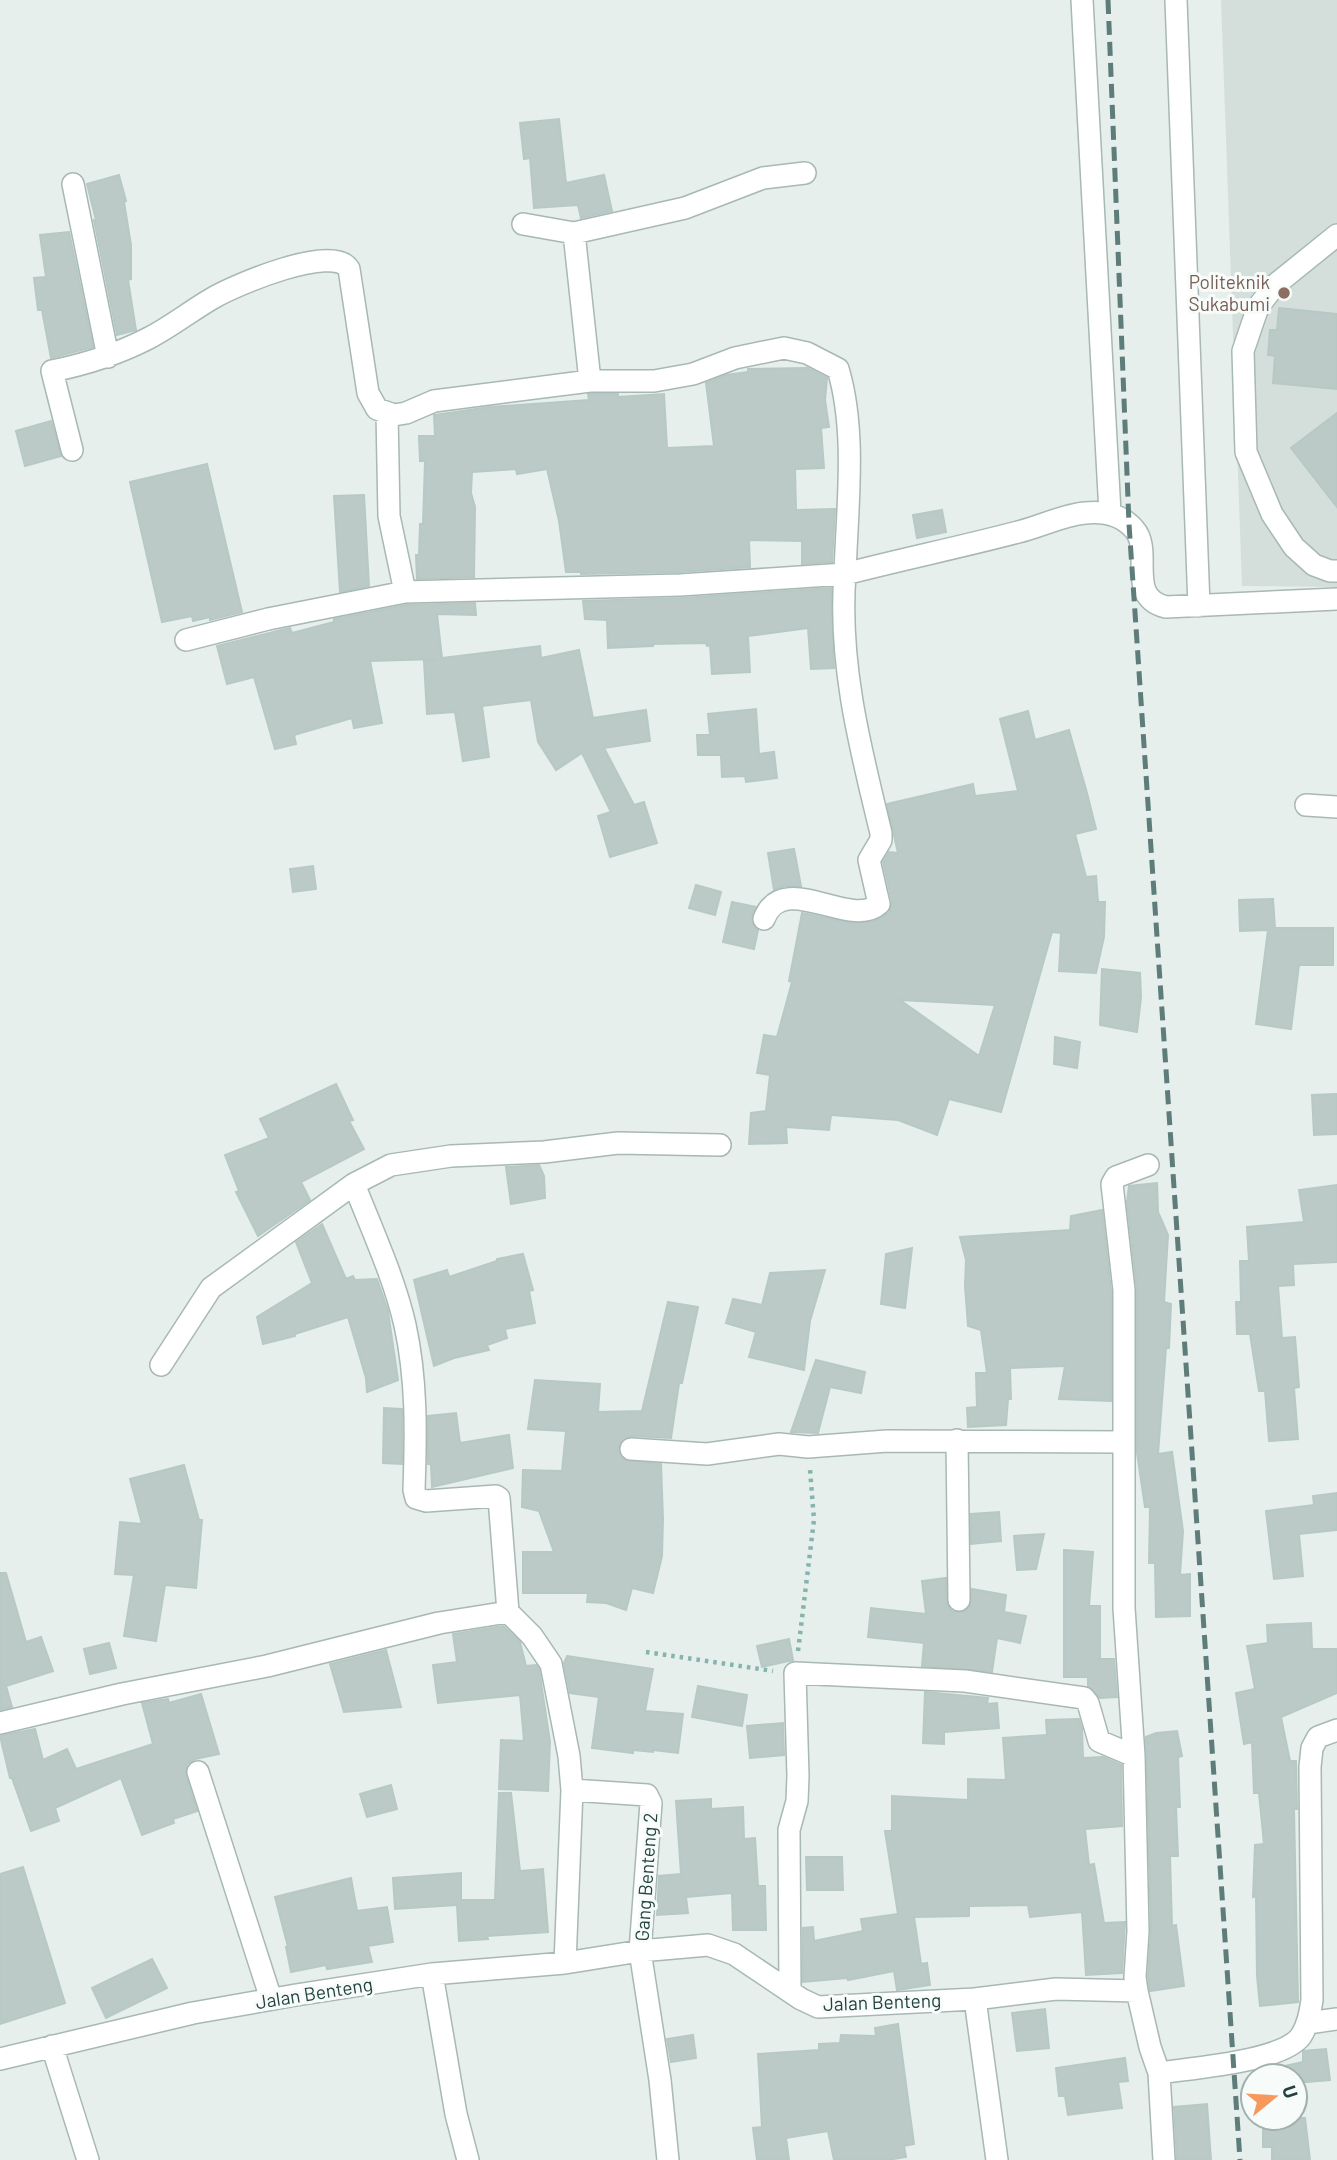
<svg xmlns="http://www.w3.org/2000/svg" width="1337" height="2160" viewBox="0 0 1337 2160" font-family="Barlow,sans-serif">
<rect width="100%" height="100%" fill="#e6efec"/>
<path fill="#d4dfdc" d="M1221 0H1337V587L1242 586Z"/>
<path fill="#bbcac6" stroke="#b7c9c4" stroke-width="2" fill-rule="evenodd" d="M559 119 566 183 604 175 612 211 581 218 578 205 534 208 530 158 524 159 520 123Z
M119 175 126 201 124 202 131 245V279L128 280 136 330 117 335 94 220H96L87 184Z
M69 232 93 347 51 358 42 310H38L34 278 46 277 40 235Z
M1279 308 1337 314V389L1273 383 1275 356 1268 355 1270 330H1277Z
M807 368 827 378 825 400 829 427 821 428 824 468 795 469 796 510 835 509 832 562 802 564V541L749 540 750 567 679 572 581 574V572H566L559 521 547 469 517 474 516 469 472 472 471 493 475 507 474 577 417 579 416 555H419L420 524H423L425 461H420L419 436H435L434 415 489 407 589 400 588 394H618V397L664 394 667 448 714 446 706 383 726 375 748 372V369Z
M1337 413V507L1291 448Z
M51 421 61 456 25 466 16 431Z
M207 464 242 612 210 620V617L193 621 192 616 162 622 130 482Z
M364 495 369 586 340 592 334 496Z
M942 510 946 532 917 538 913 515Z
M831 588 834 668 811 669 808 628 748 636 750 672 712 674 710 645 707 646 706 643 653 644V646L608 648 607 620 585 619 583 601 681 598Z
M475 603 476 615 437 614 442 658 540 646 541 658 579 650 593 718 646 710 650 741 604 748 634 805 644 802 657 843 610 857 598 816 611 812 582 753 556 770 538 742 531 700 482 706 489 757 463 761 455 712 427 714 424 661 437 659 370 661 382 723 354 728 352 718 294 735 296 744 275 749 254 677 227 684 217 646 290 628 292 633 334 622V619L406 605Z
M756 709 759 754 774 752 777 778 746 782 745 776 722 777 721 755H698L697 735H710L708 714Z
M1028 711 1035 740 1069 730 1087 793 1096 829 1075 834 1086 877 1096 876 1098 902H1105L1104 937 1096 973 1059 971 1061 933 1052 932 1001 1112 949 1099 937 1135 898 1120 831 1115 829 1130 786 1127 787 1143 749 1144 751 1113 766 1111 770 1075 757 1073 764 1035 777 1037 792 982 789 981 802 913 852 923 872 922 889 913 892 902 883 862 889 852 898 853 887 804 973 784 975 796 1018 791 1000 719ZM900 1000 995 1005 979 1056Z
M794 849 801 886H785L774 890 768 853Z
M313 866 316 889 293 892 290 869Z
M696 885 721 892 715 915 689 908Z
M1273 899 1275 928H1333V965H1299L1291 1029 1256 1024 1268 930 1240 931 1239 900Z
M732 902 756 907 751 919 753 925 758 930 754 949 723 942Z
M1102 969 1140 973 1141 997 1137 1032 1100 1025Z
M1055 1037 1080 1042 1077 1068 1054 1064Z
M336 1084 353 1120 349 1121 364 1149 301 1182 310 1200 258 1236 236 1192 239 1191 225 1155 269 1138 260 1119Z
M1337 1094V1134L1314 1135 1312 1095Z
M539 1165 544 1176 545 1198 511 1204 506 1167Z
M1157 1183 1158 1212 1168 1235 1164 1302 1171 1304 1169 1348H1166L1158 1454 1172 1452 1183 1531 1180 1575 1190 1574V1616L1156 1617 1155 1563H1149L1150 1507H1145L1137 1453V1290L1127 1202 1129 1186Z
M1337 1185V1262L1293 1264 1294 1285 1278 1286 1282 1338 1295 1337 1299 1387 1294 1388 1298 1439 1269 1441 1265 1391H1259L1250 1334H1237L1236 1302H1241L1240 1261H1249L1247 1227 1304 1222 1299 1190Z
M1102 1210 1111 1291V1401L1059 1399 1065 1366 1010 1368 1011 1399H1008L1006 1425 968 1427 967 1408 977 1407 976 1373H987L981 1330 968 1326 965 1286 966 1260 960 1237 1070 1230 1071 1216Z
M322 1224 346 1279 353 1276 355 1280 377 1279 388 1311 398 1380 367 1392 366 1378 348 1317 295 1334V1336L263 1344 257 1317 312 1283 296 1242Z
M912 1248 905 1308 881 1304 886 1254Z
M523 1254 533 1290 529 1291 535 1323 505 1329 507 1338 487 1345 489 1350 454 1358 434 1366 414 1280 447 1270 449 1277 497 1261V1259Z
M825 1270 810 1321 804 1370 749 1357 756 1332 726 1323 733 1299 762 1305 770 1273Z
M668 1302 698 1307 682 1383H679L671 1438 631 1436 621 1441 618 1449 624 1460 661 1464 663 1519 662 1556 653 1593 632 1588 626 1610 606 1603 587 1602 588 1593H523V1552H554L539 1511 522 1507 523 1470 562 1471 566 1431 528 1429 535 1380 600 1384 598 1412 642 1411Z
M816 1360 865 1372 861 1393 830 1387 818 1433 791 1432Z
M384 1408 402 1409V1464L383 1463Z
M456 1413 460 1443 509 1435 513 1468 432 1487 431 1464H428V1416Z
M184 1465 199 1520H202L196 1588 165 1585 156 1641 124 1636 134 1575 115 1574 120 1522 142 1524 130 1479Z
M1337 1493V1530L1299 1534 1303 1576 1274 1579 1266 1511 1314 1505 1313 1496Z
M999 1512 1001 1541 971 1544V1514Z
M1044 1534 1036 1569 1017 1570 1014 1536Z
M1064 1550 1093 1552 1089 1606H1100V1659H1114L1117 1697 1100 1698 1088 1686V1677H1064Z
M0 1573H6L26 1642 41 1637 53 1671 6 1686 12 1707 0 1710Z
M946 1578V1601L948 1607 953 1612H965L970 1607 972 1589 1006 1595 1004 1612 1026 1616 1020 1643 997 1638 992 1672 922 1666 924 1643 868 1637 871 1608 926 1614 922 1581Z
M1311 1623 1312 1649H1337V1693L1281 1717 1290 1761H1296L1297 1809H1294L1298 2002 1260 2006 1257 1976 1256 1896 1253 1897 1255 1845 1264 1844 1259 1793H1254L1252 1742 1244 1744 1236 1693 1255 1689 1247 1646 1268 1643 1267 1625Z
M503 1626 520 1642 526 1666 536 1665 539 1669 550 1742 548 1791 499 1789 501 1740 524 1741 520 1695 438 1703 433 1665 457 1662 453 1634Z
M789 1639 793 1660 762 1667 757 1646Z
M109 1643 116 1668 90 1674 84 1649Z
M386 1650 401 1707 344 1712 330 1664Z
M567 1656 653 1669 645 1711 683 1714 678 1753 653 1750V1752L633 1750V1753L592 1748 599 1697 570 1693 564 1663Z
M698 1686 747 1695 742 1726 692 1717Z
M925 1692 988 1698 987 1704 997 1703 999 1728 944 1732V1744L923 1743Z
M201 1694 219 1754 195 1759 187 1764 186 1776 197 1811 173 1819 174 1823 142 1835 121 1778 55 1808 59 1821 31 1831 12 1778H10L0 1736 35 1729 43 1760 67 1749 76 1769 153 1744 142 1703 168 1699 169 1703Z
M1079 1719 1082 1729 1083 1758 1103 1757 1121 1765 1122 1826 1085 1829 1089 1865 1094 1864 1104 1923 1125 1922 1122 1973 1086 1975 1082 1912 1030 1917 1028 1905 969 1906V1916L914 1917 921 1964 927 1963 930 1985 897 1990 894 1971 848 1980 847 1978 803 1982V1928L813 1927 814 1941 863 1931 861 1919 898 1914 885 1831H892V1796L968 1800V1779L1006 1780 1003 1738 1047 1735 1046 1720Z
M783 1723 784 1755 750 1758 747 1726Z
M1177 1731 1182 1756 1178 1757 1180 1807H1176L1178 1856H1170L1172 1926 1176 1925 1184 1986 1150 1991 1148 1976 1151 1931 1146 1737 1156 1733Z
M391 1785 397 1809 367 1817 360 1794Z
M499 1793H511L520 1871 543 1869 548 1932 487 1936 488 1939 459 1941 457 1905 395 1909 393 1878 461 1873V1900H495Z
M711 1799V1809L743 1807 744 1839 755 1838 758 1886H765L766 1930H733L732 1893 686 1897 688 1913 657 1915 659 1876 681 1874 676 1801Z
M806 1857H842L843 1890H807Z
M23 1867 65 2003 0 2024V1874Z
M351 1878 357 1911 387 1907 393 1942 368 1946 372 1962 327 1969 326 1965 291 1972 286 1947H288L275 1897Z
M152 1959 167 1988 106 2018 92 1988Z
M1045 2009 1049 2048 1017 2051 1012 2013Z
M898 2024 914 2144 904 2146 906 2157 887 2160H834L828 2131 786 2138 789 2160H757L753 2128 762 2127 758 2054 819 2050V2044L840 2043 841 2035 876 2036 875 2028Z
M693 2035 696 2058 671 2062 667 2039Z
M1326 2049 1330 2080 1295 2083V2076H1258L1257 2072 1303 2062V2051Z
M1125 2058 1128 2081 1118 2082 1122 2108 1068 2115 1065 2096H1059L1056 2068Z
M1207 2104 1211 2160H1177L1174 2107Z
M1268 2118H1305L1310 2160H1272V2147H1263V2123H1269Z"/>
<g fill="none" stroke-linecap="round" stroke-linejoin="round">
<g stroke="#a8b8b5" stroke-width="24">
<path id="minor" d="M1082 0 1110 513
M1176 0 1199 606
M73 184 108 357
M523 224 574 233 685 208 763 178 805 173
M574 233 590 381
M1337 235 1275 285 1258 307 1243 351 1246 452 1272 514 1294 547 1314 565 1330 571H1337
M387 413 389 516 405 592
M72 450 52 371C87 364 118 354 149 338 172 326 192 310 213 298 235 285 334 243 349 269L368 393 377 409 394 415 406 413 434 401 590 381H654L693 374 735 358 784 348 807 353 838 369C857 432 847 508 845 574 903 559 961 547 1018 532 1040 527 1062 515 1085 513 1104 511 1121 514 1134 529 1154 551 1125 597 1166 607L1337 599
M186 640 268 619 405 592 680 585 845 574C838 662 860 747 881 833V840L869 860 879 904C850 930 783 869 764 919
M1306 805 1337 807
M354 1184C372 1230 394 1277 405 1325 417 1380 416 1434 414 1490L416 1498 426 1501 496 1496 499 1498 508 1612 532 1636 551 1664 569 1756 572 1790 565 1963
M161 1365 211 1288 354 1184 391 1165 451 1156 544 1152 618 1143 720 1145
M957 1440 959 1600
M631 1449 707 1454 779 1444 808 1447 887 1441 1123 1442
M0 1723 122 1694 267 1666 439 1623 508 1612
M198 1772 271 1999
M572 1790 647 1795 651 1803 640 1951 660 2080 668 2160
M432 1974 456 2114 468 2160
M790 1990 789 1830 797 1801 798 1776 795 1673 965 1681 1084 1698 1088 1703 1099 1741 1134 1756
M1137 1991 1135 1977 1138 1931 1134 1756 1124 1608V1290L1112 1184 1116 1177 1148 1165
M975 1999 997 2160
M1308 2023 1337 2019
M52 2046 88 2160
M0 2059 193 2013 296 1995 432 1974 565 1963 640 1951 708 1945 734 1954 801 1999 818 2007 975 1999 1056 1989 1137 1991 1150 2047 1159 2073 1164 2160
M1159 2073C1191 2068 1282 2062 1301 2036 1308 2025 1310 2013 1312 2000L1310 1767 1312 1748 1318 1737 1337 1730"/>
</g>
<path stroke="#85b4ac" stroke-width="4.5" stroke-dasharray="3.5 5" stroke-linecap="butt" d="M798 1651 814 1520 810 1469
M646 1652 773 1671"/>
<use href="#minor" stroke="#fff" stroke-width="21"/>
<path stroke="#5e7d7a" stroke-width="5" stroke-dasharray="14 7" stroke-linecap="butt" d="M1108 0 1129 524 1240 2160"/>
</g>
<circle fill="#8d6e63" stroke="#f7fbf9" stroke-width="2.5" cx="1284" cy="293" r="7"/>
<g text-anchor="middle" stroke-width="6" stroke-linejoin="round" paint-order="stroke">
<g font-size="19" fill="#785e54" stroke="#f7fbf9" text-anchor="end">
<text x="1270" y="289">Politeknik<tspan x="1270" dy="22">Sukabumi</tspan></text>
</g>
<g font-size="19" fill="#23423f" stroke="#f7fbf9">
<text transform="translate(646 1877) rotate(-86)" y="7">Gang Benteng 2</text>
<text transform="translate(314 1993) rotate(-9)" y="7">Jalan Benteng</text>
<text transform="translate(882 2002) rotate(-2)" y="7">Jalan Benteng</text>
</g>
</g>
<g transform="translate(1274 2097) rotate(72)"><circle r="33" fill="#f7fbf9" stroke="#a2b1af" stroke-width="2"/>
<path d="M0-5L12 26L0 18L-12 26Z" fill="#f7985c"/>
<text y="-10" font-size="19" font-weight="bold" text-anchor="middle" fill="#23423f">U</text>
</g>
</svg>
